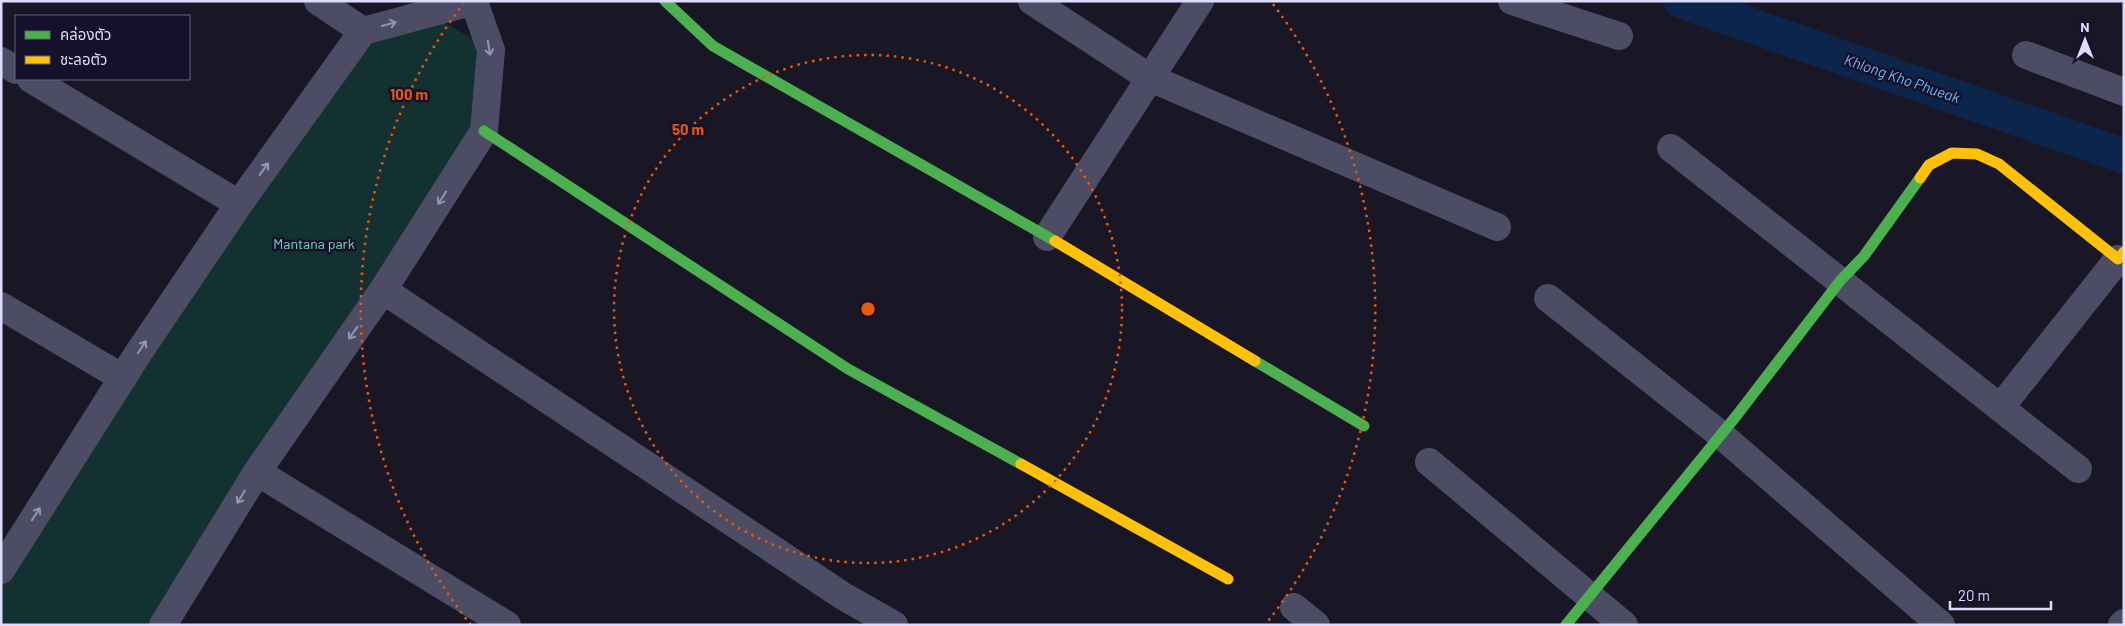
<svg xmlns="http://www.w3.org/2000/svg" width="2125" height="626" viewBox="0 0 2125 626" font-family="Barlow,'Noto Sans Thai',sans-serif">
<rect width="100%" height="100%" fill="#191725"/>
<path fill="#143131" d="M429 13 491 50 484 131 163 625H1V573L363 31Z"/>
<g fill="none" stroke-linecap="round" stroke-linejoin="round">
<path stroke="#0d254a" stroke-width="35" d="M1681 1 2124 156"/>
<path stroke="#4c4c65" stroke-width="28" d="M318 1 363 31
M1032 1 1150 78 1497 227
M1512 1 1619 36
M2026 55 2124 92
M1 61 16 70
M31 79 239 204
M1671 148 2078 469
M1047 237 1200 1
M383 290 843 596 894 625
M1548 298 1721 435 1941 625
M1 306 123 378
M2000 408 2118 259
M1429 462 1624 625
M257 472 507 625
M1 570 139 352 239 204 363 31 475 1
M1294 607 1316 625
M163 625 257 472 383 290 484 131 491 50 474 2
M2122 625 2124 623"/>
<path stroke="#4caf50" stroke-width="11" d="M665 1 713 46 1055 241
M484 131 848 369 1021 464
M1255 361 1364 426
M1566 625 1737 415 1840 281 1864 256 1920 178"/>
<path stroke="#ffc107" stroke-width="11" d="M1920 178 1929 165 1952 153 1977 154 1999 164 2118 259 2124 252
M1055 241 1255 361
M1021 464 1228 579"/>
</g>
<defs><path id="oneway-shaft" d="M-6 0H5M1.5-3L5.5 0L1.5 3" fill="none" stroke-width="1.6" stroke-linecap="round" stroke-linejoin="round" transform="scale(1.25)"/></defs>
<g stroke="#9594b2">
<use href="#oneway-shaft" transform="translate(389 24) rotate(-15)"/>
<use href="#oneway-shaft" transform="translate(489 48) rotate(80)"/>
<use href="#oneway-shaft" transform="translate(264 169) rotate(-54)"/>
<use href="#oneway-shaft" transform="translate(442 198) rotate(122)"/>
<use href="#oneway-shaft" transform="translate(353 333) rotate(125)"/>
<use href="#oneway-shaft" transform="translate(142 347) rotate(-56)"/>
<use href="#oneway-shaft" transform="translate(241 497) rotate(121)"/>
<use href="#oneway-shaft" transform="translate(36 514) rotate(-57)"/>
</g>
<g fill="none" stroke="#e8590c" stroke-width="2.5" stroke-dasharray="2.5 5">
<circle cx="868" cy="309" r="254"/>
<path d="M471 625A507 507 0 0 1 463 4M1273 4A507 507 0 0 1 1265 625"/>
</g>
<g text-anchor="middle" stroke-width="5" stroke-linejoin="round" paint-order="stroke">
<g font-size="14" fill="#63e2c0" stroke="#15112b">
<text x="314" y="249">Mantana park</text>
</g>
<g font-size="15" font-style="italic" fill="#69bdff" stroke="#15112b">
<text transform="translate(1902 79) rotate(19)" y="5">Khlong Kho Phueak</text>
</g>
</g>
<circle cx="868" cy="309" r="8" fill="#e8590c" stroke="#15112b" stroke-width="2.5"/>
<g font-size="15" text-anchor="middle" font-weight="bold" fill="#e8590c" stroke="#15112b" stroke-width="5" stroke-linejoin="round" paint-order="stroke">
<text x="409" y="100">100 m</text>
<text x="688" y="135">50 m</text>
</g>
<rect width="2125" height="626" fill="none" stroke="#dedbff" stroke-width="5"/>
<rect x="15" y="15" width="175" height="65" fill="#15112b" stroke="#656280"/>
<rect x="25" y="31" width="25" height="8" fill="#4caf50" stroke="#656280"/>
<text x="60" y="40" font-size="15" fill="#dedbff">คล่องตัว</text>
<rect x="25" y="56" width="25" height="8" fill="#ffc107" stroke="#656280"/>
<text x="60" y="65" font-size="15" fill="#dedbff">ชะลอตัว</text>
<g transform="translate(2085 40)" stroke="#15112b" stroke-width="4" paint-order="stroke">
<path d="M0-4L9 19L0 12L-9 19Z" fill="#dedbff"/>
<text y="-8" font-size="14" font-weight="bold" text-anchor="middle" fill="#dedbff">N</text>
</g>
<path d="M1950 601v8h101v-8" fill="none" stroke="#dedbff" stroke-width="2.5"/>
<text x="1958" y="601" font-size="15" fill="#dedbff" stroke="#15112b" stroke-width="4" paint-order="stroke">20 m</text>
</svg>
